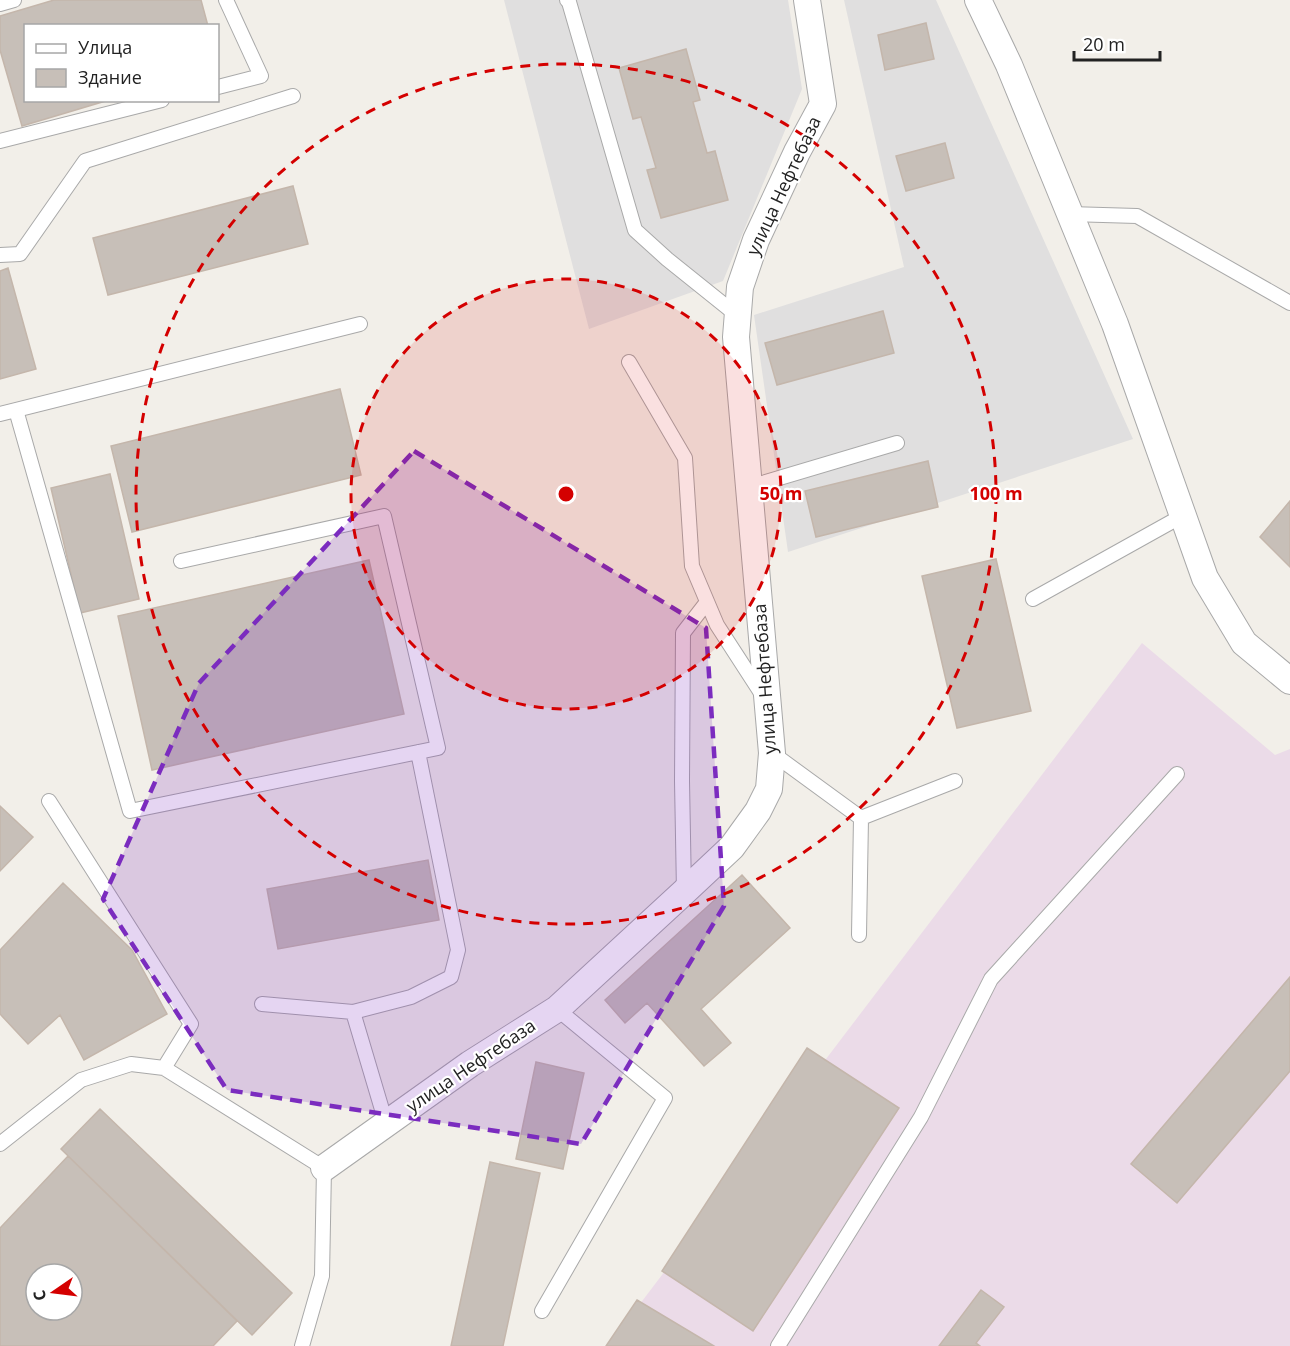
<svg xmlns="http://www.w3.org/2000/svg" width="1290" height="1346" viewBox="0 0 1290 1346" font-family="'Open Sans',sans-serif">
<rect width="100%" height="100%" fill="#f2efe9"/>
<path fill="#e0dfdf" d="M504 0H788L802 89 723 281 589 329Z
M844 0H936L1133 439 788 552 754 315 904 267Z"/>
<path fill="#ebdbe8" d="M1142 643 1275 755 1290 749V1346H608Z"/>
<path fill="#c7bfb8" stroke="#c4b6ab" stroke-width="1.5" fill-rule="evenodd" d="M54 0H201L208 26H26V100H109L22 126 0 50V16Z
M926 23 934 59 885 70 878 35Z
M686 49 700 100 693 102 707 153 715 151 728 200 661 218 647 170 656 168 641 117 633 119 619 68Z
M945 143 954 178 906 191 896 156Z
M293 186 308 244 108 295 93 238Z
M8 268 36 369 0 379V271Z
M883 311 894 353 777 385 765 343Z
M340 389 361 475 132 532 111 446Z
M928 461 938 507 816 537 805 491Z
M110 474 139 599 80 613 51 488Z
M1290 501V567L1260 537Z
M996 559 1031 711 957 728 922 576Z
M369 560 404 714 152 770 118 616Z
M0 806 33 837 0 871Z
M428 860 439 920 278 949 267 889Z
M742 875 790 928 701 1009 731 1043 704 1066 647 1003 625 1023 605 1000Z
M63 883 132 950 167 1014 84 1060 60 1015 28 1044 0 1014V950Z
M1290 977V1071L1177 1203 1131 1164Z
M807 1048 899 1108 753 1331 662 1271Z
M536 1062 584 1073 563 1169 516 1159Z
M100 1109 292 1293 252 1335 61 1149Z
M68 1156 237 1321 213 1346H0V1228ZM36 1274H72V1310H36Z
M490 1162 540 1173 503 1346H451Z
M981 1290 1004 1307 976 1343 980 1346H939Z
M637 1300 714 1346H606Z"/>
<g fill="none" stroke-linecap="round" stroke-linejoin="round">
<g stroke="#a9a9a9" stroke-width="16">
<path id="lane" d="M567 0 569 2 635 230 667 259 738 316
M0 4 14 0
M218 87 261 76 226 0
M0 141 162 100
M1069 214 1137 216 1290 303
M0 255 20 254 85 161 293 96
M629 362 685 458 692 566 717 625 763 696
M16 410 130 811 438 748 384 516 181 561
M0 414 360 324
M749 487 897 443
M1033 599 1182 516
M772 753 861 818 955 781
M49 801 191 1024 164 1068
M684 892 682 781 683 633 707 602
M859 935 861 818
M262 1004 353 1012
M386 1123 353 1012 411 997 451 977 458 950 418 752
M0 1144 81 1080 131 1064 164 1068 324 1168 322 1276 302 1346
M542 1311 665 1098 557 1009
M778 1346 921 1117 991 979 1177 774"/>
</g>
<g stroke="#a9a9a9" stroke-width="28">
<path id="street" d="M978 0 1009 65 1115 324 1205 578 1244 643 1290 681
M324 1168 470 1064 557 1009 684 892 732 847 758 811 769 789 772 753 736 337 740 287 756 240 797 152 823 104 807 0"/>
</g>
<use href="#lane" stroke="#fff" stroke-width="14"/>
<use href="#street" stroke="#fff" stroke-width="26"/>
</g>
<path fill="#7b2cbf" fill-opacity="0.2" stroke="#7b2cbf" stroke-width="4.5" stroke-dasharray="12 8" stroke-linejoin="round" d="M414 451 706 628 724 906 581 1144 227 1090 103 899 199 683Z"/>
<circle cx="566" cy="494" r="215" fill="#d40000" fill-opacity=".12"/>
<g fill="none" stroke="#d40000" stroke-width="3" stroke-dasharray="10 8">
<circle cx="566" cy="494" r="215"/>
<circle cx="566" cy="494" r="430"/>
</g>
<g text-anchor="middle" stroke-width="4.5" stroke-linejoin="round" paint-order="stroke">
<g font-size="18" fill="#222" stroke="#fff">
<text transform="translate(784 186) rotate(-65)" y="6">улица Нефтебаза</text>
<text transform="translate(765 679) rotate(-94)" y="6">улица Нефтебаза</text>
<text transform="translate(471 1066) rotate(-34)" y="6">улица Нефтебаза</text>
</g>
</g>
<circle cx="566" cy="494" r="9" fill="#d40000" stroke="#fff" stroke-width="3"/>
<g font-size="18" text-anchor="middle" font-weight="bold" fill="#d40000" stroke="#fff" stroke-width="4.5" stroke-linejoin="round" paint-order="stroke">
<text x="781" y="500">50 m</text>
<text x="996" y="500">100 m</text>
</g>
<rect x="24" y="24" width="195" height="78" fill="#ffffff" stroke="#a7a7a7" stroke-width="1.5"/>
<rect x="36" y="44" width="30" height="9" fill="#ffffff" stroke="#a7a7a7" stroke-width="1.5"/>
<text x="78" y="54" font-size="18" fill="#222222">Улица</text>
<rect x="36" y="69" width="30" height="18" fill="#c7bfb8" stroke="#a7a7a7" stroke-width="1.5"/>
<text x="78" y="84" font-size="18" fill="#222222">Здание</text>
<g transform="translate(54 1292) rotate(256)"><circle r="28" fill="#ffffff" stroke="#a7a7a7" stroke-width="1.5"/>
<path d="M0-4.5L10 22L0 15L-10 22Z" fill="#d40000"/>
<text y="-9" font-size="16" font-weight="bold" text-anchor="middle" fill="#222222">С</text>
</g>
<path d="M1074 51v9h86v-9" fill="none" stroke="#222222" stroke-width="3"/>
<text x="1083" y="51" font-size="18" fill="#222222" stroke="#ffffff" stroke-width="4.5" paint-order="stroke">20 m</text>
</svg>
